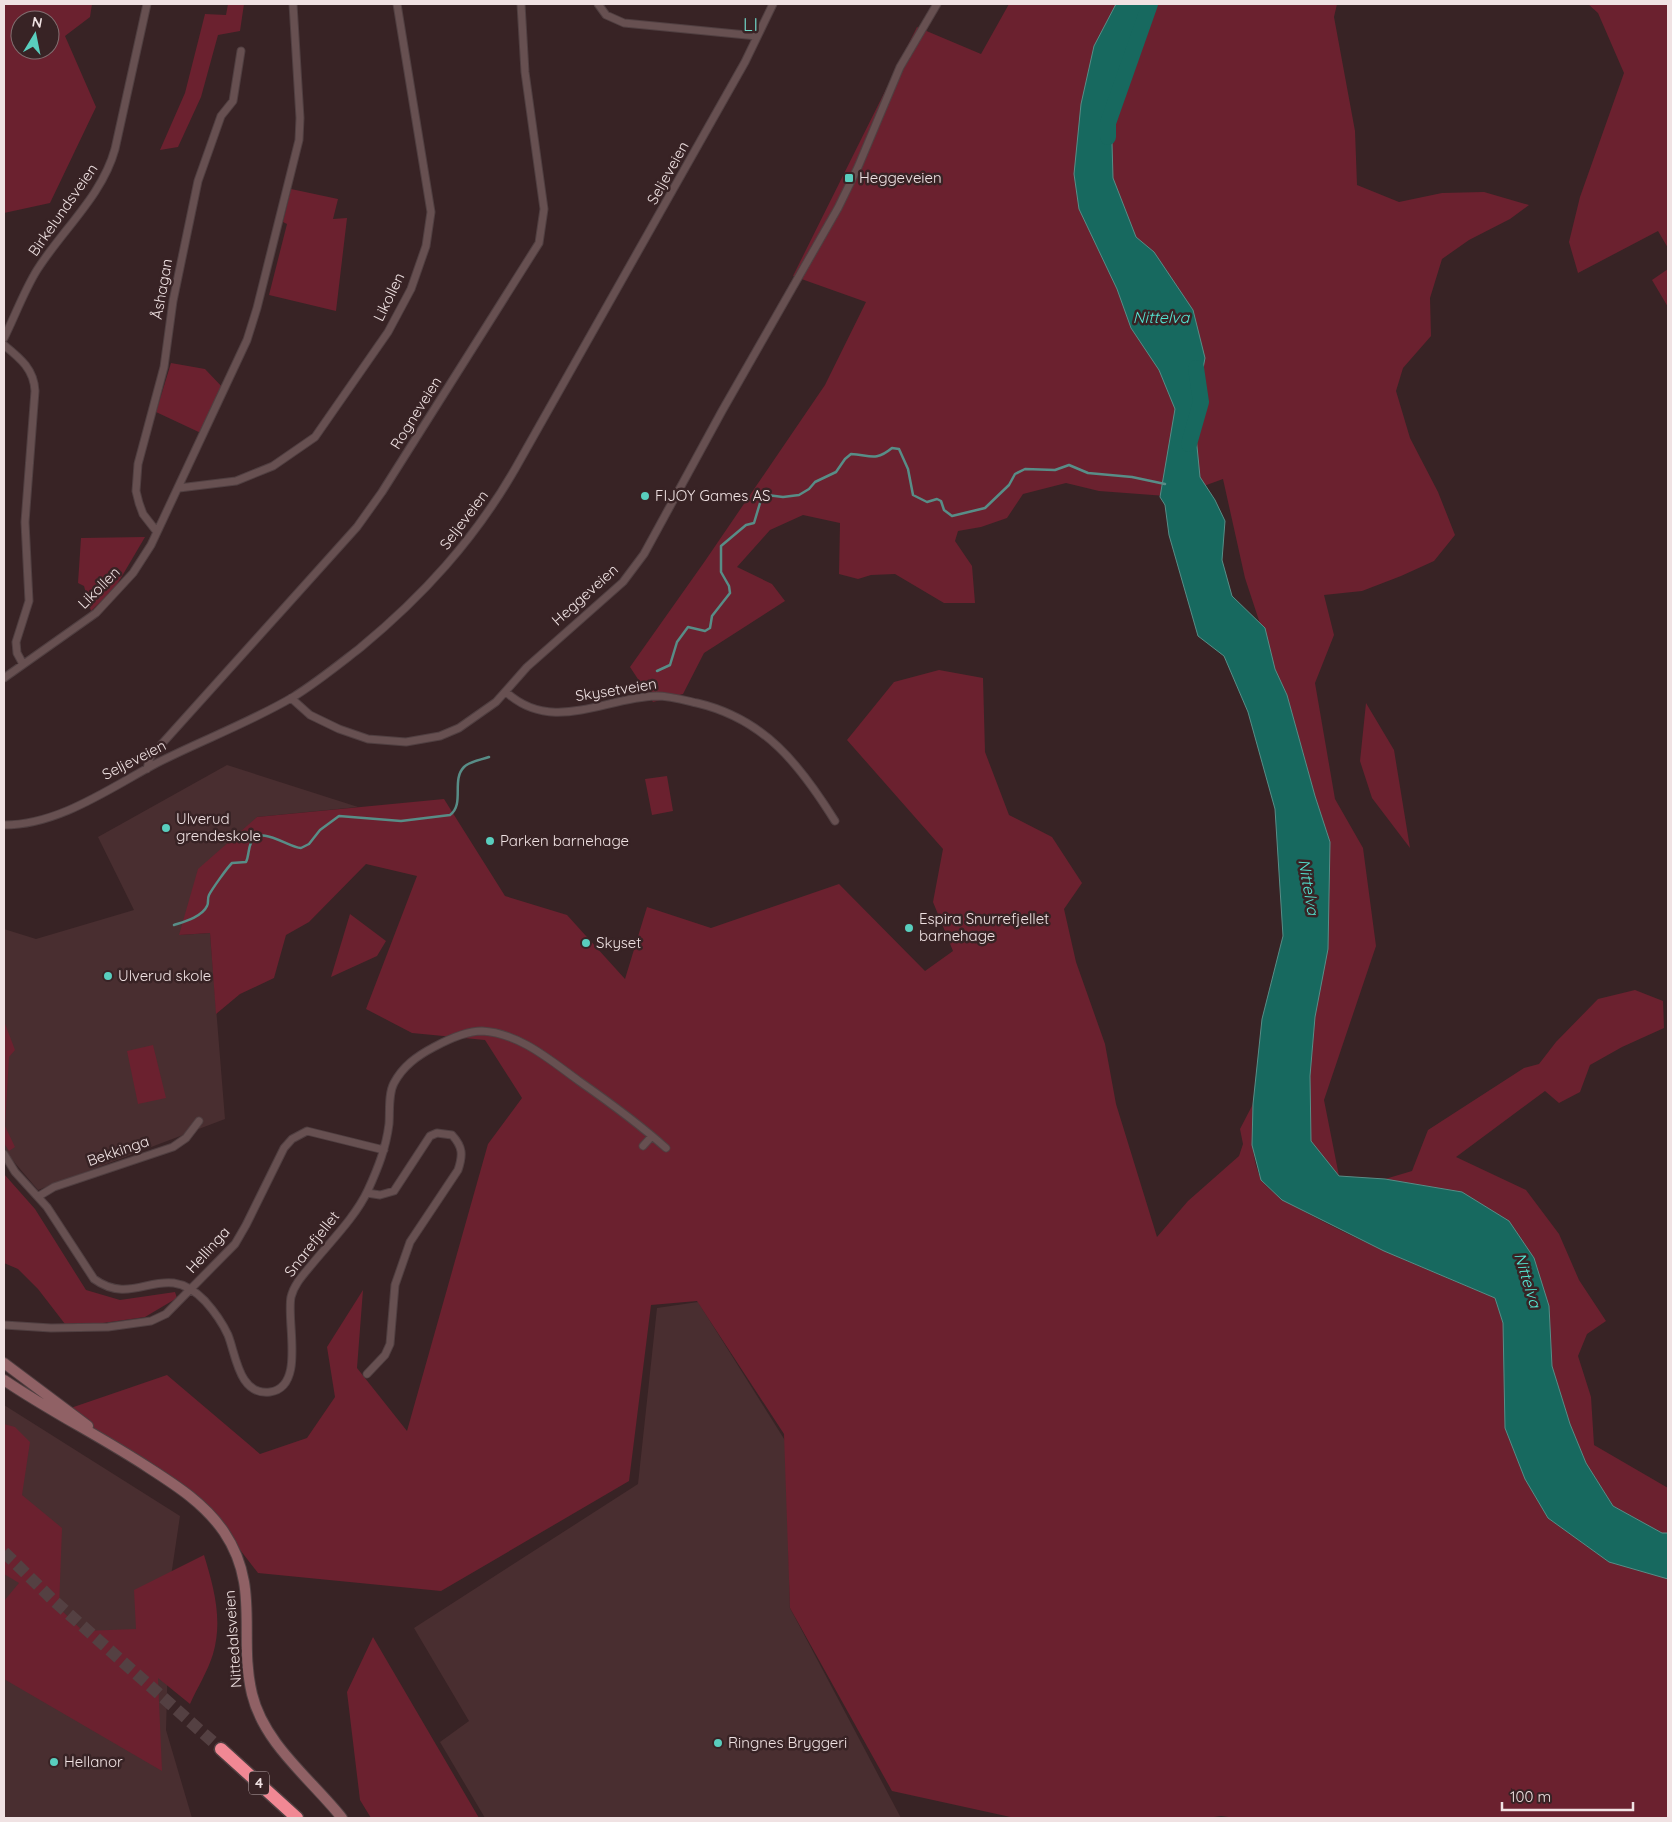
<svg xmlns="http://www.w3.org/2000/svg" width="1672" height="1822" viewBox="0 0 1672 1822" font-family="Quicksand,sans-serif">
<rect width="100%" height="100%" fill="#382325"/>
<path fill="#492e30" d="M227 765 358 807 257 817 180 935 210 933 225 1119 38 1190 4 1150V929L36 939 134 910 98 837Z
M698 1302 786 1442 790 1608 901 1818H485L440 1742 469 1721 414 1628 638 1484 657 1308Z
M4 1405 180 1516 170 1583 166 1730 192 1818H4Z"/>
<path fill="#6b212f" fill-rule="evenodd" d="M4 4H92L90 17 65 36 96 107 50 203 4 213ZM20 20H50V50H20Z
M228 4H244L240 31 218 35 201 97 178 147 160 150 185 93 205 14 226 15Z
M1009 4H1337L1334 17 1355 131 1357 185 1399 202 1442 193 1484 192 1529 205 1510 219 1469 240 1442 259 1430 298 1431 336 1403 368 1396 391 1410 438 1438 492 1455 535 1434 561 1401 576 1362 591 1324 595 1334 635 1315 683 1335 799 1363 848 1376 946 1324 1100 1339 1176 1311 1141 1310 1076 1330 842 1315 796 1287 695 1275 669 1245 578 1223 479 1190 491 1166 496 1099 491 1066 483 1023 494 1007 518 981 527 958 531 955 541 972 566 975 603H944L895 574 871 575 858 579 839 574 840 523 803 515 770 530 737 567 772 584 785 601 704 653 683 694 653 702 630 667 705 561 825 385 866 302 793 276 917 27 981 54Z
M1588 4H1668V248L1658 231 1578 273 1569 242 1580 197 1624 73 1598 13Z
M291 189 338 199 333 219 347 218 336 311 269 295 287 224 283 222Z
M1668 269V307L1652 280Z
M171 363 205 369 225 390 203 434 156 412Z
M145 537 115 588 91 611 84 586 78 583 81 538Z
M939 670 983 678 985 752 1009 815 1052 837 1082 883 1064 909 1076 962 1105 1044 1116 1104 1157 1237 1188 1201 1239 1156 1243 1144 1240 1129 1253 1104C1252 1129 1250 1156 1261 1179 1276 1210 1455 1281 1495 1298L1503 1323 1505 1428 1525 1479 1548 1518 1609 1562 1668 1579V1818H1236L1221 1816 1207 1818H1015L892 1791 790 1608 784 1434 697 1301 651 1305 629 1481 441 1591 258 1573 231 1538 193 1499 56 1413 167 1375 260 1454 307 1438 335 1397 327 1347 363 1290 357 1368 407 1431 488 1144 522 1098 485 1040 412 1033 366 1009 417 876 366 864 309 922 286 935 274 978 240 994 216 1014 210 933 179 935 198 869 257 817 444 799 505 896 567 915 625 979 647 907 711 928 839 884 925 971 953 951 933 902 943 849 847 740 894 682Z
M1366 703 1394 750 1410 848 1372 798 1360 761Z
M667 776 673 811 652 815 645 779Z
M350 914 386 941 377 956 331 977Z
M1635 990 1663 1001 1664 1028 1622 1047 1590 1065 1580 1092 1559 1103 1545 1091 1456 1157 1526 1190 1559 1234 1579 1280 1606 1321 1587 1334 1578 1356 1591 1397 1594 1445 1668 1488V1533H1662L1613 1506 1586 1463 1570 1424 1552 1366 1549 1306 1462 1192 1385 1179 1412 1171 1428 1130 1524 1068 1539 1064 1556 1042 1598 999Z
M4 1021 15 1050 9 1057 5 1126 15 1147 9 1151 4 1143Z
M153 1045 166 1098 138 1104 127 1051Z
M4 1174 35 1209 86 1290 120 1300 175 1292 177 1298 145 1317 103 1323 65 1324 38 1289 18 1269 4 1263Z
M4 1424 15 1427 30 1442 22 1495 62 1528 59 1608 83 1631 136 1629 134 1590 204 1555C214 1588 223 1620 213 1654 208 1671 197 1688 190 1704L158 1678 162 1771 4 1679V1601L19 1583 4 1574Z
M373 1637 479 1818H371L360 1800 347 1692Z"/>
<path fill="#17695f" stroke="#588d87" d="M1116 4H1148L1111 108 1113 178 1136 237 1154 252 1193 310 1205 358 1194 416 1200 477 1215 500 1225 521 1222 560 1232 596 1265 628 1275 669 1287 695 1315 796 1330 842 1328 949 1315 1017 1310 1076 1311 1141 1339 1176 1385 1179 1462 1192 1509 1221 1534 1258 1549 1306 1552 1366 1570 1424 1586 1463 1613 1506 1662 1533H1668V1579L1609 1562 1548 1518 1525 1479 1505 1428 1503 1323 1495 1298 1384 1251 1282 1200 1261 1180 1252 1145 1253 1104 1262 1019 1283 936 1275 809 1248 712 1224 656 1198 636 1169 535 1165 505 1160 497 1175 409 1159 370 1131 328 1117 289 1079 209 1074 174 1081 104 1094 46Z"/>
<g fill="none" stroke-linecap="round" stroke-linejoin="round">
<path stroke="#588d87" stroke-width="2.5" d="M657 671 670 665 677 642 688 627 705 631 710 628 712 616 730 593 729 586 721 572V546L746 525 754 523 760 503 767 495 783 497 799 495 809 489 815 482 836 472 845 459 851 454C870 455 875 462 892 448L899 449 908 469 913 495 927 502 937 499 941 501 944 510 952 516 985 508 1009 485 1015 474 1025 469 1055 470 1069 465 1088 473 1132 477 1165 484
M174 925C183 922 202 917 207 906 209 903 207 899 209 895 212 889 227 868 232 863L246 862C249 856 248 849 251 843 260 824 287 847 301 848L309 844 320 830 339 816 401 821 450 815C465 804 451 780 464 767 470 761 481 760 489 757"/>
<path stroke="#17695f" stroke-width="16" d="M1108 137V123L1150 4
M1189 444 1201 402 1196 368"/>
<path stroke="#544042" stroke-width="12" stroke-dasharray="12 6" stroke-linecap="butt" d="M4 1552 52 1599 221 1749"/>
<g stroke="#503f41" stroke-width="9">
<path id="street" d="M598 4 606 15 624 23 757 36
M4 338C15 316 24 291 37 270 63 229 102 196 115 149L147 4
M4 345C20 358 34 369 35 391L25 522 29 601 16 642 17 653 23 664
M179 488 236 481 273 466 315 437 388 332 411 289 426 246 431 212 397 4
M157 532 143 514 139 503 136 491 138 464 164 367 173 301 198 181 221 116 233 101 241 51
M4 678 96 613 133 573 151 545 247 340 257 308 299 140 300 118 293 4
M506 692C552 734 603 698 656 696 670 696 684 700 697 703 765 719 800 765 835 821
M291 698 310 715 339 729 368 739 406 742 440 736 459 728 496 702 527 667 623 582 644 554 722 411 838 208 858 167 900 67 937 4
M147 769 150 757 357 527 382 492 539 243 544 209 525 72 521 4
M4 825C59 825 110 788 157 763 202 740 249 723 293 697 316 683 338 665 360 648 423 596 474 540 515 469L745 62 773 4
M643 1146 652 1136
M4 1154 15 1172 47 1207 94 1279C137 1310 162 1257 205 1301 214 1311 222 1322 228 1335 236 1355 239 1396 270 1392 306 1387 286 1322 291 1297 294 1284 304 1274 313 1263 332 1240 356 1216 368 1190 378 1168 386 1148 389 1124 390 1112 388 1094 394 1083 403 1066 417 1056 434 1047 447 1040 467 1031 482 1031 519 1033 550 1060 579 1081 609 1102 638 1123 666 1148
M367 1193 380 1195 394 1191 430 1136 437 1133 452 1135C463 1147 463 1155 458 1170L410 1242 395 1285 390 1344 385 1355 367 1374
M39 1196 54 1187 173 1147 186 1138 199 1121
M4 1325 51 1328 108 1327 151 1321 166 1314 235 1244 246 1225 284 1148 292 1139 307 1131 384 1150"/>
</g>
<g stroke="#503f41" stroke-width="12">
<path id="secondary" d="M4 1363 88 1426
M4 1380C51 1412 102 1437 149 1468 177 1486 205 1504 224 1532 261 1587 238 1636 252 1694 264 1744 311 1779 342 1818"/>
</g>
<g stroke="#503f41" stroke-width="15">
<path id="highway" d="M221 1749 297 1818"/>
</g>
<use href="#street" stroke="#675051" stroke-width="7"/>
<use href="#secondary" stroke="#906165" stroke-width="10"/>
<use href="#highway" stroke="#f18894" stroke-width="12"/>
</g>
<g fill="#59cebe" stroke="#382325" stroke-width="2">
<rect x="844" y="173" width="10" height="10" rx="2.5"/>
<circle cx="645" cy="496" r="5"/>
<circle cx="166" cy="828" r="5"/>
<circle cx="490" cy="841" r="5"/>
<circle cx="909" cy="928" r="5"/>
<circle cx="586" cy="943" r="5"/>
<circle cx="108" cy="976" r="5"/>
<circle cx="718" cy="1743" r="5"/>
<circle cx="54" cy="1762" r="5"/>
</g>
<g text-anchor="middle" stroke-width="5" stroke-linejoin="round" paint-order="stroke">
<rect fill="#382325" stroke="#b9a9aa" stroke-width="1" x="249" y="1771.5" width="20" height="23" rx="4"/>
<g font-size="14" font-weight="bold" fill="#f0e2e3">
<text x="259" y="1788">4</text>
</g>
<g font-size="15" fill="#f0e2e3" stroke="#382325">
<text transform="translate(668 173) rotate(-61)" y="5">Seljeveien</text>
<text transform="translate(63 210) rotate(-55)" y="5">Birkelundsveien</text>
<text transform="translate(162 289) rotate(-80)" y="5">Åshagan</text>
<text transform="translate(389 297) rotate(-64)" y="5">Likollen</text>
<text transform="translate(416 413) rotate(-58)" y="5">Rogneveien</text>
<text transform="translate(464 520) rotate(-53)" y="5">Seljeveien</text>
<text transform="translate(99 588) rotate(-45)" y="5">Likollen</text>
<text transform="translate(585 595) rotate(-42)" y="5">Heggeveien</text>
<text transform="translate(616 690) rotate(-9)" y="5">Skysetveien</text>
<text transform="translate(134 760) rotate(-27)" y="5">Seljeveien</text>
<text transform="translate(118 1151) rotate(-19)" y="5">Bekkinga</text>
<text transform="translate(312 1244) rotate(-52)" y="5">Snarefjellet</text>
<text transform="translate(208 1250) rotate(-48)" y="5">Hellinga</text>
<text transform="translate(233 1639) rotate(-94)" y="5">Nittedalsveien</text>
</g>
<g font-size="15" fill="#f0e2e3" stroke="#382325" text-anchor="start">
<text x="859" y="183">Heggeveien</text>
<text x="655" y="501">FIJOY Games AS</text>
<text x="176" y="824">Ulverud<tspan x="176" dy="17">grendeskole</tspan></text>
<text x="500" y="846">Parken barnehage</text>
<text x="919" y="924">Espira Snurrefjellet<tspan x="919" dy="17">barnehage</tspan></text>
<text x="596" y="948">Skyset</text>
<text x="118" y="981">Ulverud skole</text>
<text x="728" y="1748">Ringnes Bryggeri</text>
<text x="64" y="1767">Hellanor</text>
</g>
<g font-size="16" font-style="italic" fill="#55e6d3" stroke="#382325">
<text x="1161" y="323">Nittelva</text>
<text transform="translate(1309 887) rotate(80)" y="6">Nittelva</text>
<text transform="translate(1528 1280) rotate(73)" y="6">Nittelva</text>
</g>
<g font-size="18" letter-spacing="1" fill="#70d8c9" stroke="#382325">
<text x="751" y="31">LI</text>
</g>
</g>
<rect width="1672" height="1822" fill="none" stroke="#f0e2e3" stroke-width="10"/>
<g transform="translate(35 35) rotate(10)"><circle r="24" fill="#382325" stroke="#826f71"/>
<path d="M0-4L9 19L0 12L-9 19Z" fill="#59cebe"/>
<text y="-8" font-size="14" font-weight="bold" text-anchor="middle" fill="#f0e2e3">N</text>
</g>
<path d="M1502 1802v8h131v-8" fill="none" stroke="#f0e2e3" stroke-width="2.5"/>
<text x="1510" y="1802" font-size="15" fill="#f0e2e3" stroke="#382325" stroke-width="4" paint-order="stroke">100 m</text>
</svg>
